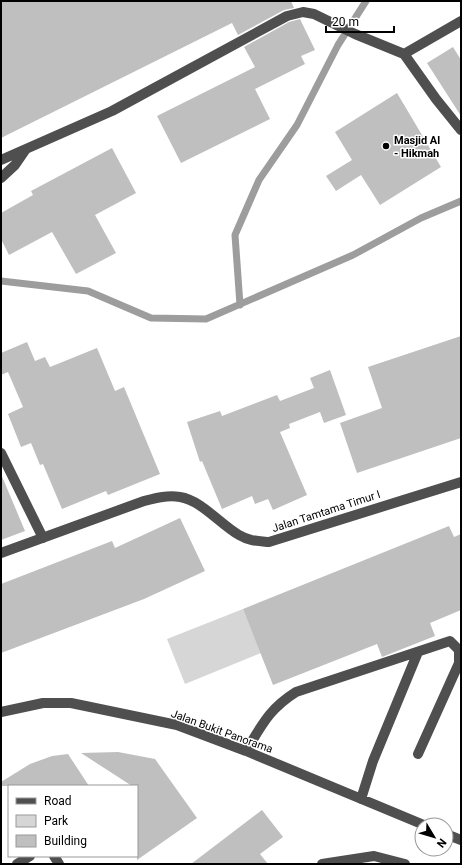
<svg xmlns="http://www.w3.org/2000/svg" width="462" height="865" viewBox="0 0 462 865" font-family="Roboto,sans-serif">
<rect width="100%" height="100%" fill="#fff"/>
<path fill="#d6d6d6" d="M243 609 261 653 185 684 167 639Z"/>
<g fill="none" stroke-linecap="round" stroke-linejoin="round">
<path stroke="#9d9d9d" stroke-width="7" d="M1 281 88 291 151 318 206 319 353 255 421 218 461 201
M240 305 235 235 259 180 297 125 338 45 366 1"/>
</g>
<path fill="#bfbfbf" d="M1 1H291L294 8 284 10 238 35 232 23 1 138Z
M300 19 315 50 301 56 305 64 255 89 270 119 181 163 157 116 255 67 244 47 289 22Z
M453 47 461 60V116L427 63Z
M397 93 441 167 380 205 361 175 336 191 326 176 352 160 335 132Z
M112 148 136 193 95 215 116 253 76 274 52 232 9 255 1 239V213L33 195 31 191Z
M461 336V438L357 473 340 423 382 408 368 367Z
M27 342 35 361 45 357 50 367 97 348 115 391 124 387 160 474 108 495 106 491 62 509 43 464 40 465 31 443 21 447 8 414 23 407 8 372 1 375V353Z
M330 370 346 415 324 423 320 412 289 424 290 428 280 432 307 495 273 510 268 499 255 504 252 496 222 509 202 461 200 462 187 422 220 411 222 416 277 395 280 401 314 388 310 378Z
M1 474 25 531 1 540Z
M180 518 205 571 144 599 1 653V584L112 541 115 548Z
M449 526 454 537 461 534V610L430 623 435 636 382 657 377 644 273 685 243 609Z
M118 752 155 759 197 818 137 860V786H132L81 753Z
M68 754 89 786H1V782L30 764 52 756Z
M262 810 283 837 260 854 268 864H191Z"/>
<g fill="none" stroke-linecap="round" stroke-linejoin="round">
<path stroke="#4f4f4f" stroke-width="10" d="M404 54 436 99 461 130
M1 160 112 111 287 16 303 12 314 14 355 34 404 54 461 21
M1 178 15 165 26 149
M1 453 43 538
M1 553 144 501C156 498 167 495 180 497 201 500 221 525 239 535 249 541 258 541 269 542L461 482
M1 712 43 703H71L177 725 246 751 424 825
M246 751C262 725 269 709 296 692L450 641 459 650V663L418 754
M361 799 373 761 418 652
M446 834 461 840
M54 856 59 864
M17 864 30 856
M322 864 374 856 405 864"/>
</g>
<circle fill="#000" stroke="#fff" stroke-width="1.5" cx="386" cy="146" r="4"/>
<g text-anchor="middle" stroke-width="3" stroke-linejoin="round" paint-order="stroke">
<g font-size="11" font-weight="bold" fill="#000" stroke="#fff" text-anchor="start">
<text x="394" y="144">Masjid Al<tspan x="394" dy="13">- Hikmah</tspan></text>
</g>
<g font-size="11" fill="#000" stroke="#fff">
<text transform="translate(326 511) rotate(-18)" y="4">Jalan Tamtama Timur I</text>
<text transform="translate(222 731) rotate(20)" y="4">Jalan Bukit Panorama</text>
</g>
</g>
<rect width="462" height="865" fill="none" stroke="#000000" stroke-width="4"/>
<rect x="8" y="785" width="130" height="72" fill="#ffffff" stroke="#999999"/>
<rect x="16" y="798" width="20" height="6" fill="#4f4f4f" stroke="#999999"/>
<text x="44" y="805" font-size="12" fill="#000000">Road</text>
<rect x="16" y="815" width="20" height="12" fill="#d6d6d6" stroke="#999999"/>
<text x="44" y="825" font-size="12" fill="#000000">Park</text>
<rect x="16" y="835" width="20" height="12" fill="#bfbfbf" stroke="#999999"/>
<text x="44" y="845" font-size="12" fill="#000000">Building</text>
<g transform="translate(434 837) rotate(128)"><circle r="19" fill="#ffffff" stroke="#999999"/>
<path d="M0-3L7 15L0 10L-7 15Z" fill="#000000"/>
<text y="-6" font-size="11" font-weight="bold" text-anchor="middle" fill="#000000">N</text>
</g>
<path d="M326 26v6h68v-6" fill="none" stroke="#000000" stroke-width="2"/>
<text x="332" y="26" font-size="12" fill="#000000" stroke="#ffffff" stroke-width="3" paint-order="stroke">20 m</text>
</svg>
